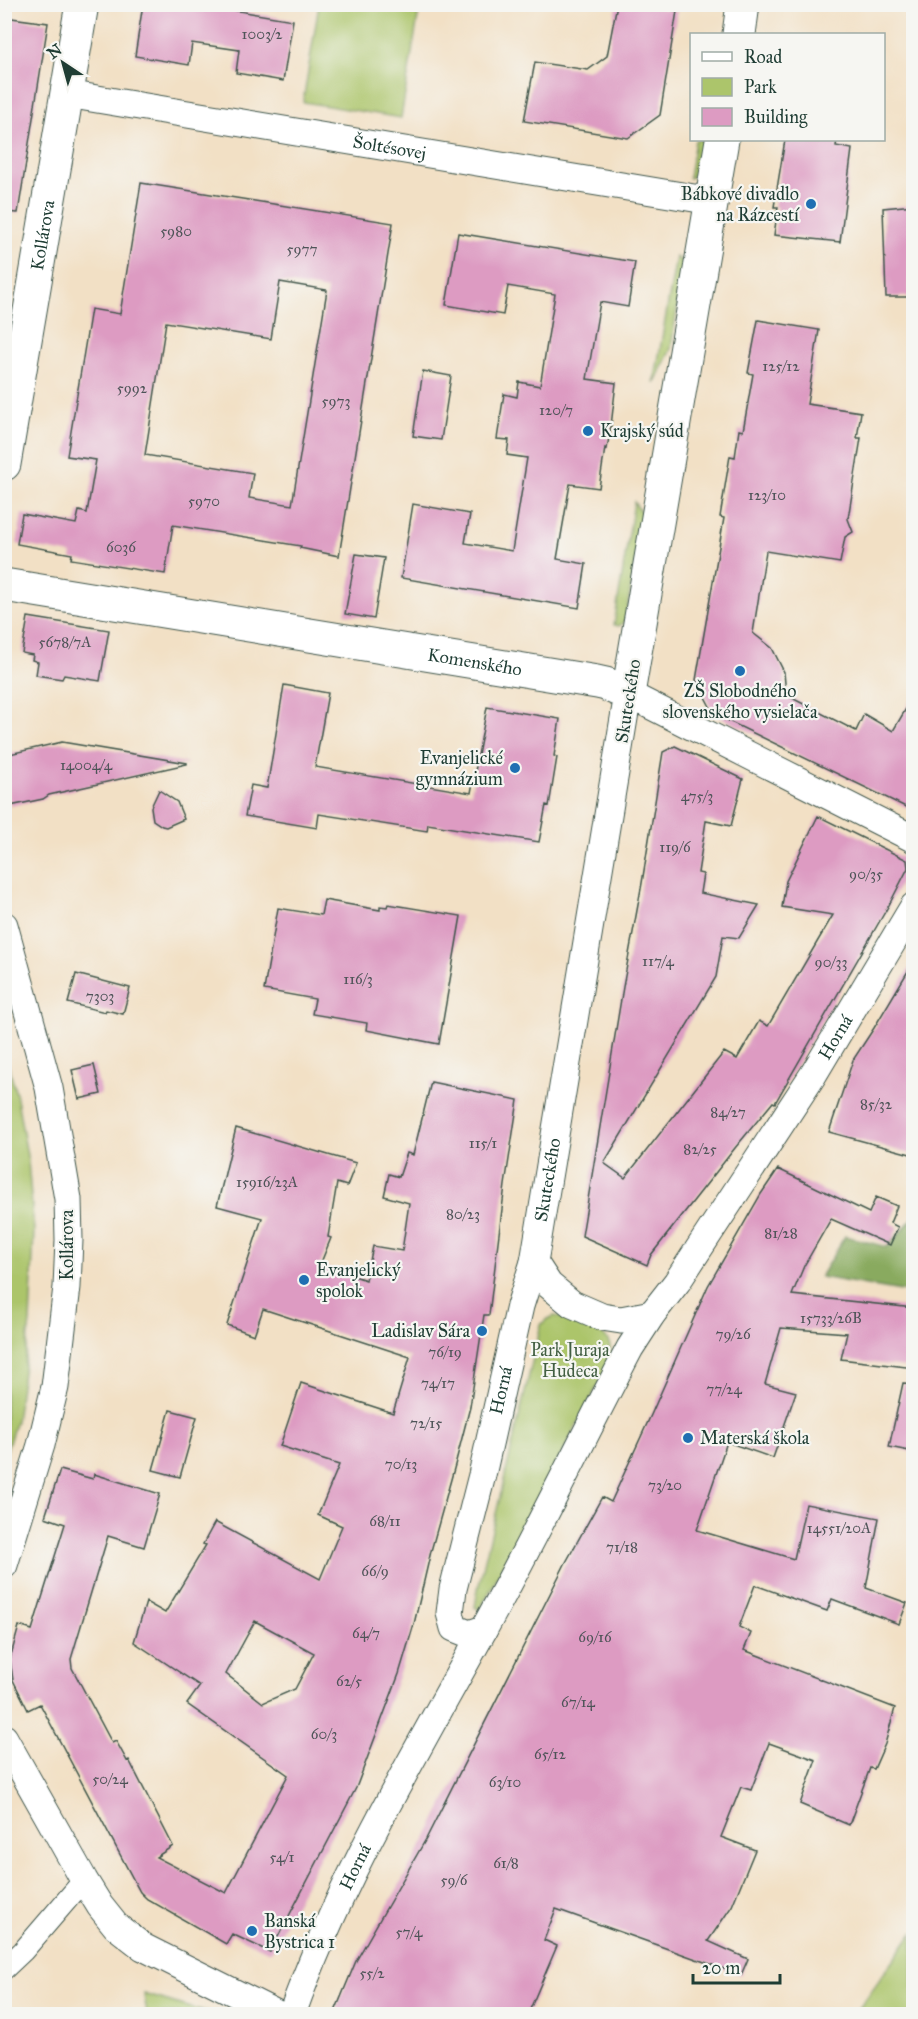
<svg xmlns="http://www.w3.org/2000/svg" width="918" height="2019" viewBox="0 0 918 2019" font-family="'IM FELL Great Primer',serif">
<rect width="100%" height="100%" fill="#f6f6f2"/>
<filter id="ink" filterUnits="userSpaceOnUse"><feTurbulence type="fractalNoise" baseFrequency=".0167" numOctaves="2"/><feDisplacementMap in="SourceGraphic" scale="12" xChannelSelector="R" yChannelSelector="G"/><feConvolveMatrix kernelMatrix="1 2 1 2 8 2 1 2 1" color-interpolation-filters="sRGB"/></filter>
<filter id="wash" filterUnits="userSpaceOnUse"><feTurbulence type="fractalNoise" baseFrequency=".008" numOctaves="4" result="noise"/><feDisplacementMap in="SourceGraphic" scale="24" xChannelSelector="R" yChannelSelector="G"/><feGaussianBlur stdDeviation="1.35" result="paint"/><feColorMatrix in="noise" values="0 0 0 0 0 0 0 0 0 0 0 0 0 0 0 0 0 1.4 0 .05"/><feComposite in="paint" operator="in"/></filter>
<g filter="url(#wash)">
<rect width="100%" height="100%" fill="#f2e0c5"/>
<path fill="#acc56b" stroke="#668150" stroke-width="1.5" d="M319 5H420L401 118 303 102Z
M695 140H706C704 153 705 175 689 178Z
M676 257 684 263 671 349 654 384Z
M634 502 643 515 625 622 619 626 614 625Z
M4 1050 16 1093 28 1161 34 1231 30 1323 16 1421 5 1455Z
M554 1316C564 1317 572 1321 582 1325 603 1333 614 1337 610 1362L480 1610 475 1607 478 1589 541 1325 547 1319Z
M913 1932V2014H855Z
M144 1994 208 2013V2014H147Z"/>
<path fill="#89aa5f" stroke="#54744a" stroke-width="1.5" d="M913 1218V1293L820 1277 845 1236 887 1247Z"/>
<g id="blocks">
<path fill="#dd9bc2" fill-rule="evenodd" d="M143 4H196L293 20 283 81 236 73 239 50 192 43 189 65 135 56Z
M617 4H633L677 11 660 115 628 138 524 121 535 62 588 70 607 56Z
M4 17 48 23 18 213 4 212Z
M785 140H837L836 146 852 149 840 242 774 235 778 207H774Z
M141 183 393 223 339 556 300 548 301 546 173 525 165 574 71 559 72 554 17 544 22 514 76 524 79 511 87 513 96 460 67 456 91 309 120 314ZM280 282 327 290 292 505 249 498 253 473 145 455 166 322 271 339Z
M914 205V259H909L910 297H886L883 208Z
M458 233 635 262 628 307 600 302 587 379 616 383 611 426 607 449 605 448 599 488 570 484 557 559 586 564 579 608 401 578 413 504 470 514 465 543 512 551 527 458 507 455 509 440 497 439 504 394 517 397 519 382 540 386 555 294 508 286 503 315 446 305Z
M758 320 819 330 807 404 861 412 857 438H861L848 519 853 532 845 537 840 563 766 551 753 633 772 648 784 672 786 695 856 731 864 714 893 731 914 695V811L714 714 696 680 724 518 720 517 730 456 735 457 739 430 743 431 753 374 748 373Z
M423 371 451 376 441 440 413 436Z
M356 554 384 558 374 619 345 614Z
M28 617 109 630 100 681 64 675 62 679 36 675 38 662 32 660 33 655 22 653Z
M284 685 328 693 315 767 471 793 487 707 560 719 554 756 557 757 549 806 546 805 539 842 428 824 427 831 319 814 317 828 245 816 251 785 267 788Z
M62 742 187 763V764L49 795 43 799 10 806 5 755Z
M675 746 743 779 731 826 706 821 698 873 703 874 700 893 759 905 739 938 723 936 716 977 604 1163 625 1178 724 1052 737 1059 759 1021 768 1026 833 915 782 907 786 881 818 816 907 860 908 868 889 905 775 1103 773 1102 735 1148 651 1255 647 1265 582 1236 623 987 642 883 663 752Z
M159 790 177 802 184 819 166 827 162 826 153 820 151 807Z
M324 900 380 910V906L387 907 388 904 461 916 439 1044 366 1030 367 1023 312 1014 315 999 264 990 278 908 321 915Z
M914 961V1155L829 1132 853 1060 874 1028Z
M76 974 130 988 123 1014 106 1010 105 1012 68 1003Z
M94 1065 101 1094 79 1099 72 1070Z
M431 1082 518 1100 505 1185 489 1315H484L470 1407 455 1465 431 1551 414 1624 399 1674 356 1788 270 1952 232 1934 226 1944 147 1899 140 1892 40 1704 28 1710 13 1680 10 1659 19 1626 32 1630 65 1524 45 1517 60 1470 93 1479 94 1474 160 1494 144 1547 108 1536 71 1659 72 1668 112 1743 116 1741 127 1761 129 1760 173 1846 156 1857 226 1893 288 1775 187 1704 200 1686 134 1642 146 1602 165 1613 206 1545 203 1544 215 1522 320 1579 342 1526 318 1515 339 1465 280 1446 301 1383 393 1413 410 1357 263 1309 254 1335 227 1325 262 1218 217 1206 236 1128 356 1163 347 1186 337 1183 328 1237 331 1238 320 1265 366 1280 373 1246 402 1251 409 1203 384 1196 389 1174 399 1177 407 1153 413 1155ZM255 1621 314 1653 295 1689 263 1703 226 1674Z
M778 1169 869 1213 876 1197 897 1206 890 1223 898 1227 890 1245 831 1219 804 1266 792 1295 914 1308V1368L841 1359 847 1333 781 1328 765 1384 796 1392 773 1458 727 1442 697 1530 794 1559 806 1504 879 1518 866 1588 907 1603 899 1624 832 1599 827 1611 755 1585 739 1627 751 1633 744 1650 895 1708 885 1744 874 1769 870 1768 849 1825 800 1804 816 1760 769 1743 751 1790 741 1787 721 1837 755 1850 732 1906 708 1941 748 1959 741 1975 556 1909 544 1940 557 1946 528 2014H334L356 1961 426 1839 565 1564 602 1497 611 1502 651 1415 708 1286 761 1194Z
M903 1383 914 1384V1452L889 1447Z
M170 1410 197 1417 180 1477 153 1470Z"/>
</g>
</g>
<g filter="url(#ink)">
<use href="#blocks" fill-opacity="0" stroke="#3f554a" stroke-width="1.5"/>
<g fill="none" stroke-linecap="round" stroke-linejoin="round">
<g stroke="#3f554a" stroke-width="23">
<path id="pedestrian" d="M4 1969 23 1951 84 1880"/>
</g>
<g stroke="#3f554a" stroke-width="29">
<g id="minor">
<path id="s1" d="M67 94 712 201"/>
<path d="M4 925 49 1088 68 1199 69 1240 67 1287 55 1387 41 1445 4 1565"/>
<path d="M534 1262 549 1285 572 1304 602 1317 621 1320 652 1314"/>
<path id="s2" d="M484 1629 469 1634 454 1628 450 1613 453 1589 482 1475 520 1306 534 1262 628 694 914 839"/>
<path d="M4 1738 84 1880 100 1906 116 1926 143 1947 277 2014"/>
<path id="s3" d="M292 2014C340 1879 415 1755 484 1629 535 1537 581 1441 630 1348L652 1314 677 1282 813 1075 914 906"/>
</g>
</g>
<g stroke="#3f554a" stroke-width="35">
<g id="tertiary">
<path d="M739 34 743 4"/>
<path id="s4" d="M4 464 82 4"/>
<path id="s5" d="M4 585 597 682 606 684 628 694 722 140"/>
</g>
</g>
<use href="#pedestrian" stroke="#fff" stroke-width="21"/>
<use href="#minor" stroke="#fff" stroke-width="27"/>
<use href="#tertiary" stroke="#fff" stroke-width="33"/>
</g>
</g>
<g fill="#1f6fb2" stroke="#f6f6f2" stroke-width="2">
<circle cx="811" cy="204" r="6"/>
<circle cx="588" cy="431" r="6"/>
<circle cx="740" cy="671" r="6"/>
<circle cx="515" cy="768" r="6"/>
<circle cx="304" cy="1280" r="6"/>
<circle cx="482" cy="1331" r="6"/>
<circle cx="688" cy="1438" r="6"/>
<circle cx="252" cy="1931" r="6"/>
</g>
<g text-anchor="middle" stroke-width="4.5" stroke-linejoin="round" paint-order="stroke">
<g font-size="15" fill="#4e5458">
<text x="262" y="39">1003/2</text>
<text x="176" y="236">5980</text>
<text x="302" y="254">5977</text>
<text x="781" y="371">125/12</text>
<text x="132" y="393">5992</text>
<text x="336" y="406">5973</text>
<text x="556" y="415">120/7</text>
<text x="767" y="500">123/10</text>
<text x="204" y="506">5970</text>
<text x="121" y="552">6036</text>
<text x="65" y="647">5678/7A</text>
<text x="86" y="770">14004/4</text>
<text x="697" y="801">475/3</text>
<text x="675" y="852">119/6</text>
<text x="866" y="879">90/35</text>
<text x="658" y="966">117/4</text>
<text x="831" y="967">90/33</text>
<text x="358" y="984">116/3</text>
<text x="100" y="1001">7303</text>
<text x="876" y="1109">85/32</text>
<text x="728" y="1117">84/27</text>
<text x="483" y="1148">115/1</text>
<text x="700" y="1154">82/25</text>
<text x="267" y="1187">15916/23A</text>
<text x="463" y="1219">80/23</text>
<text x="781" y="1238">81/28</text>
<text x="831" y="1323">15733/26B</text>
<text x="733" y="1339">79/26</text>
<text x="445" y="1357">76/19</text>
<text x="438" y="1388">74/17</text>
<text x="724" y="1394">77/24</text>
<text x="426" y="1428">72/15</text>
<text x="401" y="1469">70/13</text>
<text x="665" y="1490">73/20</text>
<text x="385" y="1526">68/11</text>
<text x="839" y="1533">14551/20A</text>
<text x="622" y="1552">71/18</text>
<text x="375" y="1576">66/9</text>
<text x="366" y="1638">64/7</text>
<text x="595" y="1642">69/16</text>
<text x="349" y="1686">62/5</text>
<text x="578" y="1707">67/14</text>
<text x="324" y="1739">60/3</text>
<text x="550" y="1759">65/12</text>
<text x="110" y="1784">50/24</text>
<text x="505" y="1787">63/10</text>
<text x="282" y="1862">54/1</text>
<text x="506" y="1868">61/8</text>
<text x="454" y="1885">59/6</text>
<text x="409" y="1937">57/4</text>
<text x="372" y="1978">55/2</text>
</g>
<g font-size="18" fill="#1f3d34" stroke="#f6f6f2">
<text dy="6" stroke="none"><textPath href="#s1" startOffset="327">Šoltésovej</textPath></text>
<text dy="6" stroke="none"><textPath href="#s4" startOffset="232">Kollárova</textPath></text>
<text dy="6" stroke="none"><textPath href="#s5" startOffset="477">Komenského</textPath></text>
<text transform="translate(628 701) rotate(-81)" y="6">Skuteckého</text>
<text dy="6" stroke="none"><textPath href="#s3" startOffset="1120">Horná</textPath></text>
<text dy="6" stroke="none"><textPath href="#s2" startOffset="492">Skuteckého</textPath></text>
<text transform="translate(67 1245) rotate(-90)" y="6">Kollárova</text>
<text dy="6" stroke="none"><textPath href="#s2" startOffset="276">Horná</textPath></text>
<text dy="6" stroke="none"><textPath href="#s3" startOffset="160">Horná</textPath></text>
</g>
<g font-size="18" fill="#1f3d34" stroke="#f6f6f2" text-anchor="start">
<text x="799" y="200" text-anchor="end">Bábkové divadlo<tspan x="799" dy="21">na Rázcestí</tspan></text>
<text x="600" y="437">Krajský súd</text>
<text x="740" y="697" text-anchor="middle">ZŠ Slobodného<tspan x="740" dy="21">slovenského vysielača</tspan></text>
<text x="503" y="764" text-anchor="end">Evanjelické<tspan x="503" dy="21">gymnázium</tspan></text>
<text x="316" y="1276">Evanjelický<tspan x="316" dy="21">spolok</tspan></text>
<text x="470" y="1337" text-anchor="end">Ladislav Sára</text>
<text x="700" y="1444">Materská škola</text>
<text x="264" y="1927">Banská<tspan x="264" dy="21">Bystrica 1</tspan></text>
</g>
<g font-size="18" fill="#425f42" stroke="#f6f6f2">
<text x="570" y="1356">Park Juraja<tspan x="570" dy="21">Hudeca</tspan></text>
</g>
</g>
<rect width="918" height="2019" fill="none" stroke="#f6f6f2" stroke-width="24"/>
<rect x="690" y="33" width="195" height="108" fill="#f6f6f2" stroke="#a0aca6" stroke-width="1.5"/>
<rect x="702" y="52" width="30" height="9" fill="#ffffff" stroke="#a0aca6" stroke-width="1.5"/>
<text x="744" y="63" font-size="18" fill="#1f3d34">Road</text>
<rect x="702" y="78" width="30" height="18" fill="#acc56b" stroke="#a0aca6" stroke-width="1.5"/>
<text x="744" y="93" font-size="18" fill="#1f3d34">Park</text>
<rect x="702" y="108" width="30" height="18" fill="#dd9bc2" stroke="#a0aca6" stroke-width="1.5"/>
<text x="744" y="123" font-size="18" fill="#1f3d34">Building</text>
<g transform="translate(63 63) rotate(324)" stroke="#f6f6f2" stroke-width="4.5" paint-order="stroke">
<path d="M0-4.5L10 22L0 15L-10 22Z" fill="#1f3d34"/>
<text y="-9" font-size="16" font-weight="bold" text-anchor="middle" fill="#1f3d34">N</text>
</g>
<path d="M693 1974v9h87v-9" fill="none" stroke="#1f3d34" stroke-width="3"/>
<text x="702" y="1974" font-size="18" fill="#1f3d34" stroke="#f6f6f2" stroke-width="4.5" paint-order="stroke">20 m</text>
</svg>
